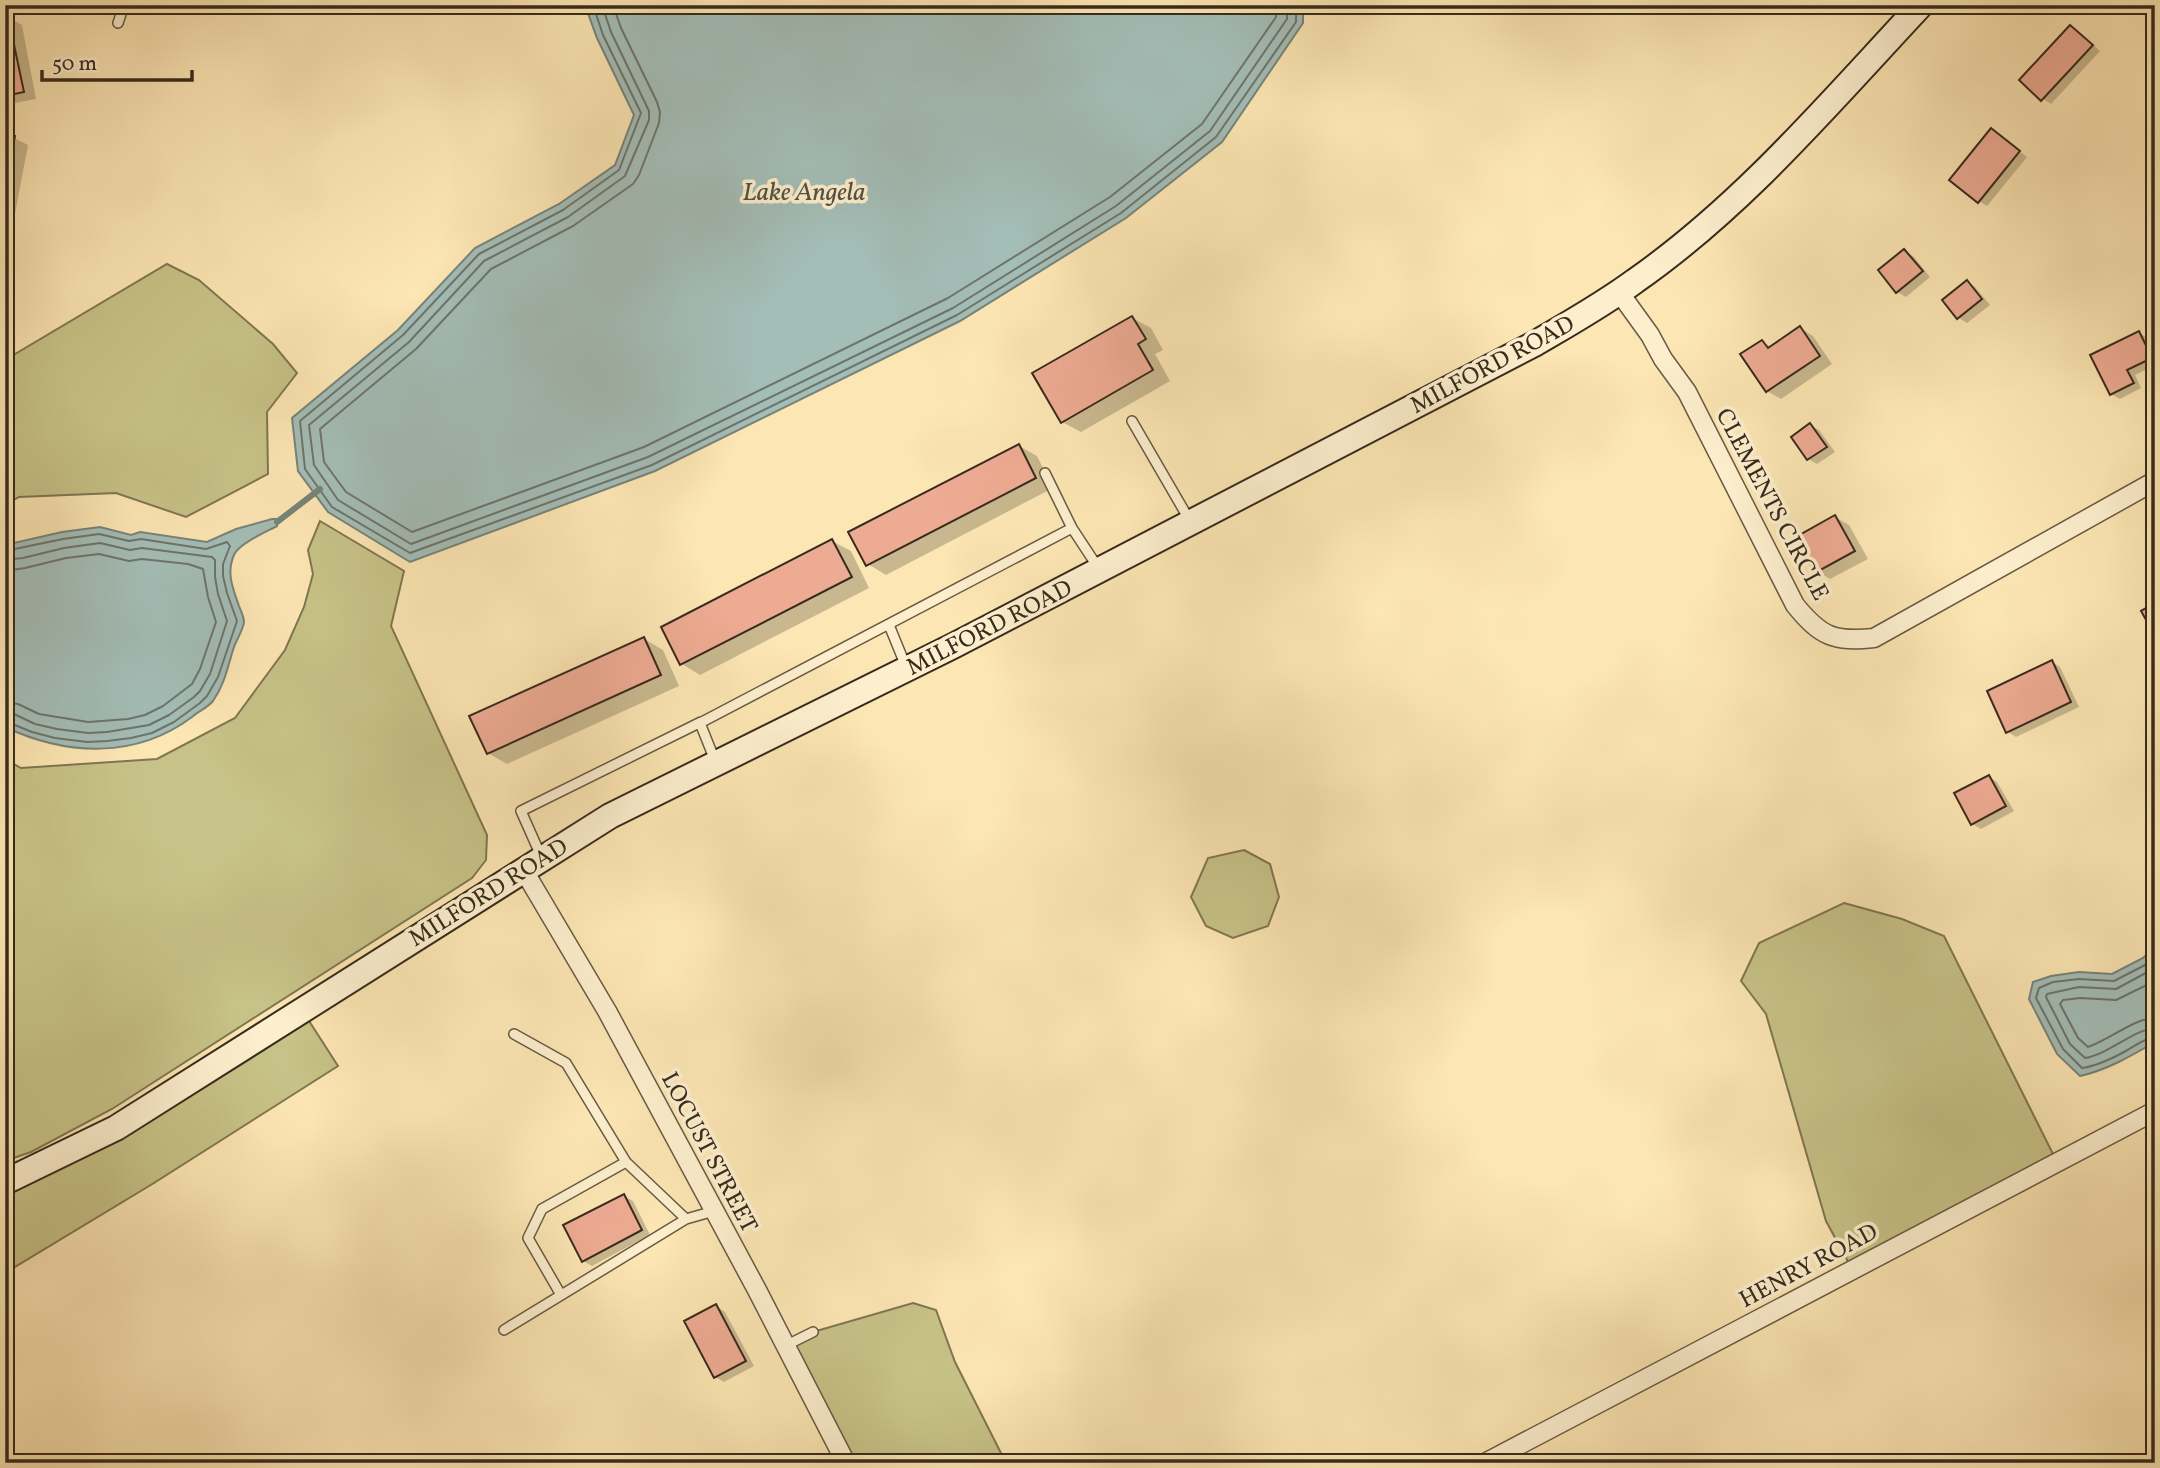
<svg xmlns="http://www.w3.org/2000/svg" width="2160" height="1468" viewBox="0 0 2160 1468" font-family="Vollkorn,serif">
<rect width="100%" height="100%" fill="#fce6b3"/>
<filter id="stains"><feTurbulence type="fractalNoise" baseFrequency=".00286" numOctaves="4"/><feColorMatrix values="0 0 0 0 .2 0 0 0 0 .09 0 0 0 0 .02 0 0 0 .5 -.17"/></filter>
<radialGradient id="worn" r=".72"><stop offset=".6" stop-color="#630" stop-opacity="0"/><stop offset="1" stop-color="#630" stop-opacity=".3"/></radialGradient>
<path fill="#c7c287" stroke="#7f7652" stroke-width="2" d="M167 264 199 280 273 344 297 373 267 412 268 474 186 517 116 493 19 497 5 505V360Z
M320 521 404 571 391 626 487 835 486 860 472 878 112 1109 31 1152 5 1161V759L21 768 157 759 235 718 285 650 304 607 313 574 308 550Z
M1244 850 1270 864 1279 897 1268 926 1233 938 1206 926 1191 897 1208 858Z
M1844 903 1902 919 1944 936 2057 1162 1852 1269 1826 1221 1766 1014 1741 981 1759 943Z
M302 1010 338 1066 154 1183 5 1273V1181Z
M913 1303 936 1310 955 1362 1006 1463H846L785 1346 813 1332Z"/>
<path fill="#a3bdb7" stroke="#788379" stroke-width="2" d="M585 5H1303V23L1222 142 1126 218 960 321 655 471 410 562 328 512 298 471 292 418 398 330 475 248 559 204 615 165 634 115 597 38Z
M272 519H277V526C266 532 238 544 234 555 226 573 233 589 239 606 241 611 244 617 244 622 243 630 237 639 234 647 228 665 225 684 213 701 207 708 199 711 192 717 136 759 67 756 5 727V545L62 532 100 527 131 535 140 532 207 542 236 529Z
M2155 947V1042C2131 1056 2107 1070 2080 1076L2057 1054 2029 999 2033 982 2051 976 2079 972 2112 974 2143 958Z"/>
<path fill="#0003" d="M8 17 22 25 36 99 5 105V18Z
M2071 27 2079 32 2100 51 2051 104 2043 99 2022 80Z
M1991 130 2027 157 1987 206 1979 201Z
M5 136 14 138 28 145 14 219 5 217Z
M1904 251 1913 256 1930 277 1906 297 1897 292Z
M1967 282 1975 287 1990 305 1967 323 1959 318Z
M1132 318 1151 328 1163 350 1155 354 1170 381 1081 432 1062 422Z
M1800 328 1813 336 1832 364 1781 399 1767 391 1762 342 1772 347Z
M2139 333 2147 338 2155 353V365L2135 375 2141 388 2120 399 2111 394Z
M1810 425 1819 430 1835 452 1817 464 1808 459Z
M1019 446 1037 456 1053 488 886 575 868 564Z
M1835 517 1849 525 1868 559 1830 579 1817 571Z
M832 541 851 551 869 588 700 675 682 664 663 628Z
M644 639 663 650 679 686 507 764 488 753Z
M2052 662 2060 667 2079 707 2016 737 2008 732Z
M1989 777 1997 782 2014 811 1981 829 1972 824Z
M624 1196 633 1201 650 1235 592 1266 583 1261Z
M716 1306 725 1312 754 1366 724 1382 715 1377Z"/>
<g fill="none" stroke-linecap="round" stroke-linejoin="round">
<path stroke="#6d746a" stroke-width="2" d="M593 5 603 35 641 113 619 170 563 210 479 254 403 335 300 421 305 469 332 507 410 553 652 465 957 315 1121 213 1216 137 1296 22V5
M602 5 611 32 649 111V120L625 176 568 217 484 261 409 342 309 425 314 465 338 500 411 544 648 457 953 308 1116 206 1210 131 1287 19V5
M613 5 621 28 657 102 660 112 659 123 639 175 633 184 573 226 491 269 416 349 320 429 324 462 346 492 412 532 644 447 948 298 1110 197 1202 124 1276 17 1277 5
M5 551 63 539 99 534 129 541 141 539 206 549 227 542 230 546 223 564V576L227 593 237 621 218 677 207 696 200 703 174 722 152 733 131 738 107 741 87 742 55 738 32 732 5 721
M5 560 23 558 64 548 100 543 130 550 142 548 212 557 215 560V577L218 594 227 621 210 674 200 691 194 697 169 715 149 725 107 732 88 733 57 729 35 724 14 714 5 712
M5 571 25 568 66 558 99 554 129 561 142 559 188 564 203 569 208 597 216 622 200 669 192 684 163 706 145 715 128 719 88 722 39 714 18 704 5 702
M2155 956 2147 964 2114 981 2079 979 2053 982 2039 988 2036 998 2063 1049 2082 1068C2097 1066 2111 1059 2124 1052 2134 1047 2144 1038 2155 1037
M2155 968 2116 989 2079 987 2047 994 2046 997 2070 1044 2085 1058C2109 1054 2133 1030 2155 1028
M2155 981 2116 1000 2080 998 2063 1000 2060 1004 2078 1038 2088 1047C2109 1040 2135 1018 2155 1018"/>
<path stroke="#788379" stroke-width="6" d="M277 522 320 489"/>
</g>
<path fill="#eeab93" stroke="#372b1c" stroke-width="2" d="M5 16H8L24 92 5 96Z
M2070 25 2093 45 2041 101 2019 80Z
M1991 128 2020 151 1978 203 1949 180Z
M5 134 15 136 5 188Z
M1904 249 1923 271 1896 293 1878 270Z
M1967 280 1982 299 1957 319 1942 300Z
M1132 316 1146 339 1138 344 1153 370 1061 423 1032 373Z
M1800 326 1820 356 1766 392 1740 354 1762 340 1768 348Z
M2139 331 2152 358 2127 370 2134 383 2110 395 2090 355Z
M1810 423 1827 447 1807 460 1791 437Z
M1019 444 1036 478 866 566 848 532Z
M1835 515 1855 551 1815 573 1796 537Z
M832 539 852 577 680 665 661 627Z
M2155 603V636L2141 611Z
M644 637 661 675 487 754 469 716Z
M2052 660 2071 702 2006 733 1987 691Z
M1989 775 2006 806 1971 825 1954 793Z
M624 1194 642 1230 582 1262 563 1225Z
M716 1304 746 1361 714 1378 684 1321Z"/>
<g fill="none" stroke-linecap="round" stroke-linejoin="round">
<g stroke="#685a42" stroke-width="12">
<path id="lane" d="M118 23 124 5
M1132 421 1190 521
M1045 473 1072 528 1099 569
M889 625 907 669
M716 763 700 723 1072 528
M541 856 521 811 701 722
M514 1034 566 1063 626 1162
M561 1295 528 1238 542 1209 626 1162 686 1219
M504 1330 686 1219 714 1211
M785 1346 813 1332"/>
</g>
<g stroke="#685a42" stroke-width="21">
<path id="street" d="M1619 292 1650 335 1663 359 1687 392 1795 605C1821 637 1834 642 1874 638L2155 481
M523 869 607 1011 757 1290 846 1463
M1485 1463 2155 1111"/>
</g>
<g stroke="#372b1c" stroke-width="28">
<path id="secondary" d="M5 1182 116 1128 610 816 953 646 1536 343C1570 323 1604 304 1635 281 1744 205 1831 101 1921 5"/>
</g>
<use href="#lane" stroke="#fdefce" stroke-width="9"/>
<use href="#street" stroke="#fdefce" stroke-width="18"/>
<use href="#secondary" stroke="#fdefce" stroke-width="24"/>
</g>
<g text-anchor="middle" stroke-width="7" stroke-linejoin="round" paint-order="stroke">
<g font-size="24" fill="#372b1c" stroke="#fdefce">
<text transform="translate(1492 364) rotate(-28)" y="8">MILFORD ROAD</text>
<text transform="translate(1773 504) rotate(62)" y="8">CLEMENTS CIRCLE</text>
<text transform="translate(989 627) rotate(-27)" y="8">MILFORD ROAD</text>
<text transform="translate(488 892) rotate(-32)" y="8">MILFORD ROAD</text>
<text transform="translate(710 1152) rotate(62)" y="8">LOCUST STREET</text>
<text transform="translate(1808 1265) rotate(-28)" y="8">HENRY ROAD</text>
</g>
<g font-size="26" font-style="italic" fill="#525043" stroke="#fdefce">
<text x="804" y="200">Lake Angela</text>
</g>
</g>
<rect width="2160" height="1468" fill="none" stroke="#fce6b3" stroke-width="28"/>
<rect x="7" y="7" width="2146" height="1454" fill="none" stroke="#372b1c" stroke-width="3.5"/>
<rect x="14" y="14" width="2132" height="1440" fill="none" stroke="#372b1c" stroke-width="2"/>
<path d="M42 70v10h150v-10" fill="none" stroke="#372b1c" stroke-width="3.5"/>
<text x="52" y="70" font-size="21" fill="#372b1c" stroke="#fdefce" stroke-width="5" paint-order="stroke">50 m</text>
<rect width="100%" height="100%" filter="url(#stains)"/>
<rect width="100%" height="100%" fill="url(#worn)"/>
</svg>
